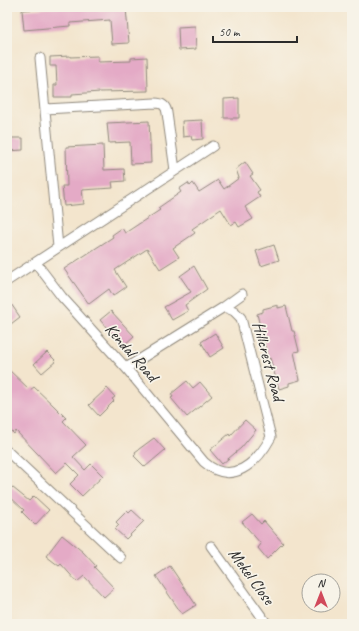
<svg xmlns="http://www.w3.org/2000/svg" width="359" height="631" viewBox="0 0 359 631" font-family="Caveat,sans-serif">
<rect width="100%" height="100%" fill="#f7f3e8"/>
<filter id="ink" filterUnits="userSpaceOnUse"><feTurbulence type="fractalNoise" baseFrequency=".025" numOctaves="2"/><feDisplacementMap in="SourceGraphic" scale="8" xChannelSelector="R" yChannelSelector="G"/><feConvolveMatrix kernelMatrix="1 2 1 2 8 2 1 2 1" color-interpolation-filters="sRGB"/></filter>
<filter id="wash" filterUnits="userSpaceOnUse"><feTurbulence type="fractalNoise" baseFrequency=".012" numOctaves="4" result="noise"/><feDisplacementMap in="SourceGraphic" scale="16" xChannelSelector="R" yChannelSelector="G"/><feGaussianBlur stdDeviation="0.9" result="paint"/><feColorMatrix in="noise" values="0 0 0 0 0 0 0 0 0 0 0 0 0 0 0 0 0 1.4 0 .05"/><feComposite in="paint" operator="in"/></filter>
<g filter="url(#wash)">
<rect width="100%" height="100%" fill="#f3e5cd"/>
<g id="blocks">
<path fill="#e4aac6" d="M63 7H99L100 10 126 8 129 43 112 44 110 20 70 23V26L24 30 22 10Z
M195 26 196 49 179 50 178 27Z
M70 56V57L98 56V62L131 61V58L147 57 148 91 100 92 72 94V97H54V85H57L56 66H50V57Z
M239 98V118H224V99Z
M202 120 203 139 192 140 191 136 183 137 182 121Z
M149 121 151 163 131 164 130 142 109 143 107 123Z
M7 138H23V150L7 151Z
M103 145 104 170 124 169 125 181 112 182 113 188 82 190 84 204 64 206 62 186H67L66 147Z
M245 162 253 174 250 176 260 190 257 192 260 197 245 207 253 219 239 227 236 222 231 225 221 209 192 229 195 233 173 248 179 257 160 269 147 249 115 270 126 287 113 296 109 289 89 304 64 269 113 237 112 235 122 228 125 233 160 210 158 208 181 192 179 189 188 183 190 186 193 183 199 192 218 180 224 189 239 178 236 169Z
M274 245 279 260 261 266 256 251Z
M194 266 207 289 185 305 188 311 172 320 164 307 191 292 180 276Z
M7 298 20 317 7 327Z
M278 305V308L286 306 292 331H294L299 351 294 352 300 380 289 383V386L279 389 270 358 268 359 257 314 263 312V309Z
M111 311 134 336 123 346 100 320Z
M215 333 224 348 210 357 201 342Z
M47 352 56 361 42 373 34 364Z
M7 368 30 390 34 387 54 406 66 418 63 421 86 445 73 457 85 470 91 464 103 476 82 496 70 484 79 475 67 463 56 473 16 431 14 434 7 427Z
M187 381 193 388 200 382 212 396 187 417 171 398 173 397 171 394Z
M107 388 115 397 112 399 114 401 99 416 89 405Z
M245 420 256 430 241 448 222 464 210 450 229 434 230 436Z
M154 438 165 450 145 467 134 456 136 454 135 452Z
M7 483 29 501 34 496 49 510 35 525 22 512 24 510 7 494Z
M132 510 144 521 126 539 115 529 119 525 116 522 127 511 129 513Z
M252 514 261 524 264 521 283 543 267 559 258 548 261 544 242 522Z
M62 535 83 552 96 566 94 567 114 588 104 597 84 576 77 582 61 564 59 566 46 556Z
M170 566 196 605 182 614 156 576Z"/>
</g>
</g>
<g filter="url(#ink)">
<use href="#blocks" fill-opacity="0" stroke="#8f887c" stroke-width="1"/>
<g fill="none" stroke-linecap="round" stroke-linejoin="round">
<g stroke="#8f887c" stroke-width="11">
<path id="minor" d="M40 58 58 247
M45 109 155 103C162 103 166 105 167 113L175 170
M36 263 62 297 126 368 204 462C232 487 257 463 271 437L241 318 234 311 224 307 126 368
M7 281 213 146
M224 307 242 294
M7 451 121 558
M211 546 267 624"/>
</g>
<use href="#minor" stroke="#fff" stroke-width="9"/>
</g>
</g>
<g text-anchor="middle" stroke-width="3.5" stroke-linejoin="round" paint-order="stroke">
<g font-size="17" fill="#2b2b2b" stroke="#f7f3e8">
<text transform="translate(132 352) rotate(49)" y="6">Kendal Road</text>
<text transform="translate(269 361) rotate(75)" y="6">Hillcrest Road</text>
<text transform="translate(252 576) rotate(54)" y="6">Mekel Close</text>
</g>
</g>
<rect width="359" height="631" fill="none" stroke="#f7f3e8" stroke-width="24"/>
<g transform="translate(321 593)"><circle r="19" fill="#f7f3e8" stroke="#a5a39c"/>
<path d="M0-3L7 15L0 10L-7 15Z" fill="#d1495b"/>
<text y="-6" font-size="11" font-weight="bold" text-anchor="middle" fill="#2b2b2b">N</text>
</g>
<path d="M213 36v6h84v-6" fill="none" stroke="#2b2b2b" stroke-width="2"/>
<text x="219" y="36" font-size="12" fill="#2b2b2b" stroke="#f7f3e8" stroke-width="3" paint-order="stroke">50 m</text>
</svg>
